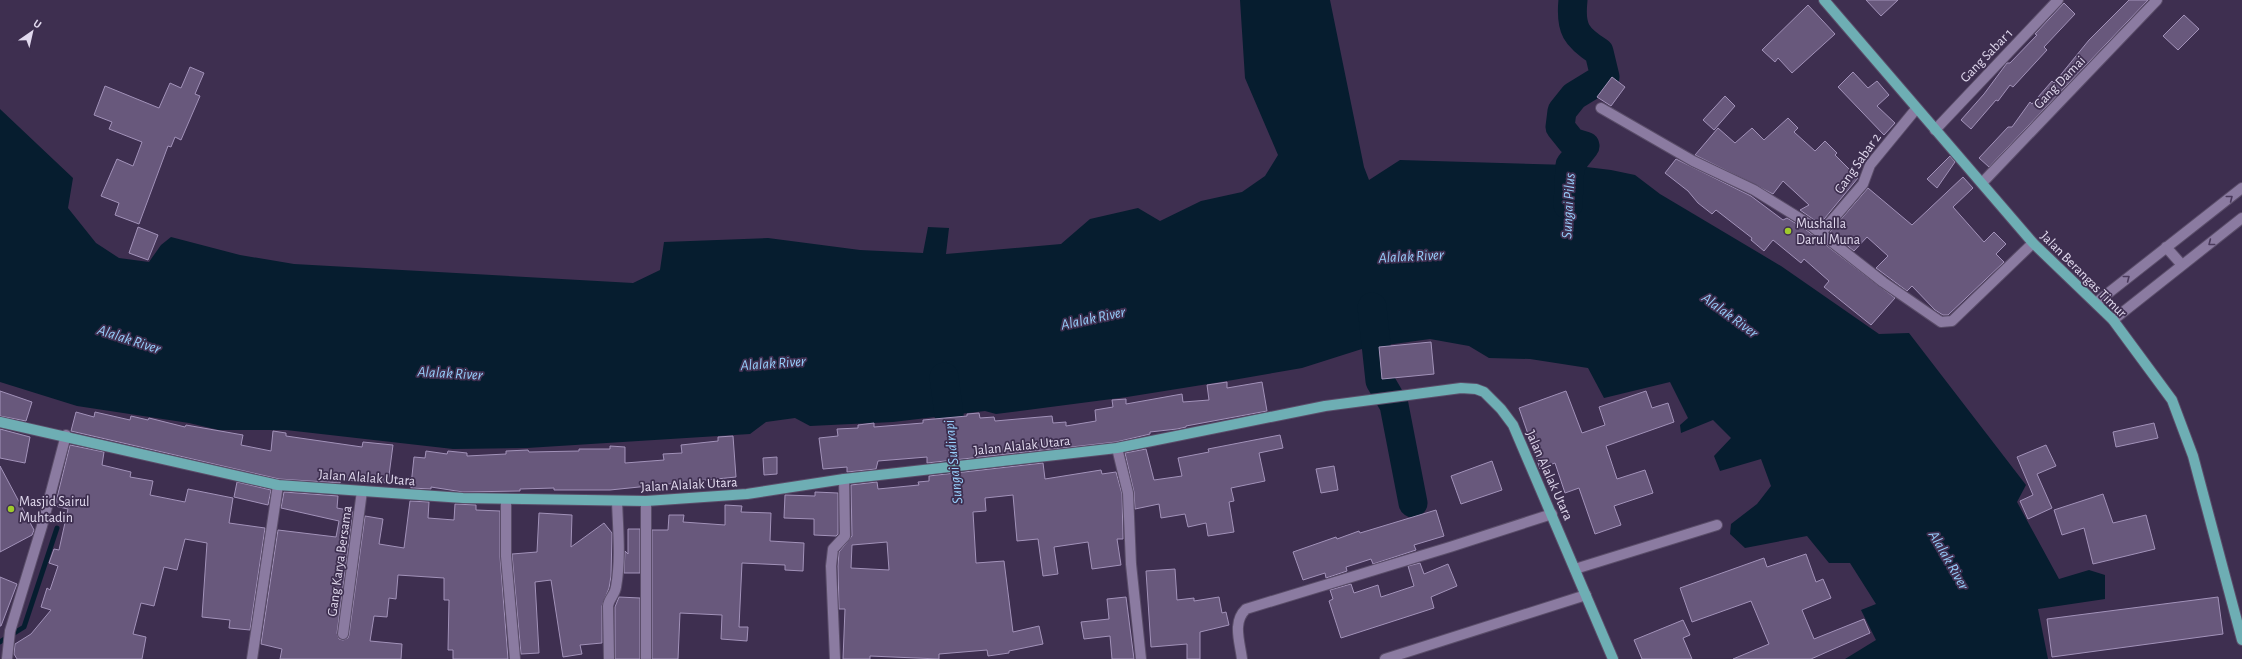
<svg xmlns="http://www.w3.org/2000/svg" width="2242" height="659" viewBox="0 0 2242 659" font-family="'Alegreya Sans',sans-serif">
<rect width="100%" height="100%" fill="#3e2f50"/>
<path fill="#061d2f" d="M1240 0H1330L1364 167 1369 180 1400 160 1570 165 1611 170 1635 175 1660 194 1781 266 1879 334 1909 333 2026 485 2017 502 2059 579 2089 570 2105 575V599L2038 609 2048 659H1845L1876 640 1861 610 1876 604 1850 563H1829L1807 536 1745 548 1730 534 1731 524 1757 504 1771 486 1761 459 1720 471 1714 456 1731 438 1713 420 1681 433 1680 425 1688 418 1670 382 1604 398 1588 368 1530 359 1489 358 1469 346 1430 339 1365 348 1302 368 1233 380 1127 397 996 414 985 411 893 422 810 426 795 418 766 422 750 434 527 448 453 449 286 430H219L189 423 77 406 0 382V109L73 178 68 208 96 243 119 258 149 262 161 245 171 237 240 255 294 264 633 283 660 270 664 242 768 238 860 250 923 253 928 227 949 228 946 254 1061 244 1090 219 1138 208 1160 221 1201 201 1242 192 1265 176 1278 155 1245 78Z"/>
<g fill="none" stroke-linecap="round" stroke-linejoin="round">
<path stroke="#061d2f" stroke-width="5" d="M0 642 24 627 57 528"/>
<path stroke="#061d2f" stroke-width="29" d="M1568 205 1570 165 1585 146 1572 142 1560 127 1562 111 1574 96 1605 77 1599 52C1576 37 1570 29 1573 0
M1372 307 1380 381 1394 405 1413 503
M944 377 961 505 958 512"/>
</g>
<path fill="#68587c" stroke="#a292b9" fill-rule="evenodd" d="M1866 0H1898L1881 16Z
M2129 0H2148L1989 167 1979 158 2008 127H2012L2030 102 2032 104 2052 81 2054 83 2089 40Z
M2064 3 2075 14 2044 47 2047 50 2013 87 2010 85 1998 101 1996 100 1971 129 1961 120 1984 94 2007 63H2010L2037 35 2035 34Z
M1808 5 1835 34 1792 73 1778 58 1775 62 1762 50Z
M2184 15 2199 29 2178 50 2163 36Z
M190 67 204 73 195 94 200 96 181 140 175 137 171 147 168 146 139 224 115 215 119 203 101 196 117 159 133 166 142 142 109 129 112 122 94 115 105 86 159 108 170 83 181 88Z
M1853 72 1868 88 1877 81 1889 95 1877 106 1895 123 1884 135 1838 87Z
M1612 77 1625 87 1611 106 1597 97Z
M1725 96 1735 106 1714 130 1703 120Z
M1788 118 1798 128 1794 132 1815 151 1825 141 1837 153 1835 155 1858 178 1820 224 1800 210 1809 205 1783 181 1773 194 1695 155 1718 128 1735 143 1752 128 1764 140Z
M1950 156 1955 162 1937 188 1927 179Z
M1676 159 1751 196 1783 220 1787 218 1805 229 1895 298 1871 325 1824 287 1829 281 1804 259 1801 263 1773 240 1764 251 1751 240 1752 238 1716 210 1712 214 1698 203 1688 191 1665 173Z
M1963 177 1973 188 1953 207 1984 242 1994 232 2006 244 1996 254 2004 262 1948 315H1943L1935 310 1912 286 1907 291 1876 268 1888 256 1867 237 1854 251 1830 232 1868 188 1912 225Z
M138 227 158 235 148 260 129 253Z
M1431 342 1434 374 1382 379 1379 347Z
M1227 382V388L1262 382 1267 411 1186 426V427L1177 429 1150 432V434L1116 442 927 463V457L878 461 876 469 847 472V467L823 469 819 438 838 436 837 429 858 428V425L874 423V427L923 423V420L967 416V414L979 413 980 418 994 417 995 421 1052 416 1053 423 1066 422V426L1096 421 1095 410 1113 407 1112 400 1126 399V404L1182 394 1183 402 1209 400 1207 385Z
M0 391 32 402 26 421 0 416Z
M1566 391 1582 433 1605 425 1599 407 1646 391 1652 408 1668 403 1674 422 1606 446 1617 479 1645 470 1653 493 1614 506 1621 525 1595 534 1579 488 1565 493 1555 463 1540 469 1519 408Z
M76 412 94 417 95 412 130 420 131 416 148 420 149 418 185 427 186 425 243 435 241 445 271 451 273 431 286 433V436L362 447 363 442 393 445 388 483 369 481V483L341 479 340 483 279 479 71 431Z
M2154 423 2158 438 2116 447 2113 432Z
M0 429 30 437 25 463 0 458Z
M1280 435 1283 448 1259 453 1265 481 1231 488 1234 501 1229 502 1234 532 1208 536 1206 523 1188 527 1185 514 1161 518 1159 504 1135 509 1134 492 1125 453 1146 449 1154 480 1182 476 1178 458 1209 452 1208 449Z
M733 436 736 477 610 490H554V488L520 489V491L463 492 431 487V489L411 488V485L414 457 425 458 426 451 447 454 448 451 467 453V456L506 454V451L528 450 529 452 579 451V449H610V446L625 447V463L664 460 663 454 682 453 681 445 718 441V437Z
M70 445 104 452 102 465 131 472 130 477 153 481 150 495 185 502 188 489 233 498 229 523 265 528 250 630 229 628 230 620 202 617 207 543 185 539 177 570 164 567 154 606 141 603 133 634 146 637 142 659H17L14 654 15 644 31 634 51 610 41 607 47 588 50 590 58 566 49 563 54 549 59 550 68 509 55 506Z
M2046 445 2056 466 2037 474 2052 508 2028 519 2020 501 2033 495 2017 457Z
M777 457V474L764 475 763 458Z
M1492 461 1502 490 1461 504 1451 476Z
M1043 463 1045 479 1101 470 1102 474 1116 472 1122 494 1123 539H1117L1121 565 1092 569 1088 542 1054 547 1058 574 1043 576 1038 539 1017 541 1013 495 985 498 986 511 973 512 976 563 1004 561 1013 632 1039 626 1043 644 1009 651V653L988 656 987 650 939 654V659L870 656V659H843L845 609H839L838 566 839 552 852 536 851 485 877 482 878 489 919 485 918 482 929 481V476ZM887 542 889 570 851 568 852 545Z
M0 466 34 530 32 535 0 552Z
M1334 466 1338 490 1321 493 1316 469Z
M237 482 271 490 268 505 234 497Z
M284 492 338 496 337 508 353 511 337 633 339 639 343 640 348 638 349 635 365 516 383 519 379 544 404 548 410 501 429 502 428 518 454 520 455 504 476 505V510L500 511V557L508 659H453V650H448L449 600H444V578L398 575 396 599 389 598 387 617 374 616 370 641 402 644 401 659H280L282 649 261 644 278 530 336 537 339 521 281 508Z
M815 492 838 493V534L836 536 814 535V519L784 518 785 495 815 496Z
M2103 494 2113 523 2146 515 2155 549 2093 564 2084 528 2062 535 2054 510Z
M725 505 742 506 741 512 771 513 770 541 804 543 803 571 785 570V565L742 563 739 627H748L747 641 721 639 722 615 680 613 678 659H652V530H668L669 515H684L683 522 725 525Z
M1436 510 1444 536 1414 545 1416 550 1373 564 1371 559 1346 567 1347 571 1326 578 1325 573 1303 580 1293 552 1336 537 1337 539 1359 531 1360 533Z
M539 513 572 515 571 547 604 523 612 533 611 576 609 588 602 606V643L580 645 582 654 563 657 551 580 535 582 539 653 521 654 512 554 537 552Z
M628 529H640V573H624L625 551 628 554Z
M1806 554 1816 582 1823 579 1831 598 1802 610 1814 639 1864 619 1870 633 1811 659H1733L1769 644 1751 601 1692 622 1680 588 1764 558 1767 567Z
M1420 563 1424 574 1448 564 1457 586 1431 597 1434 608 1341 638 1329 601 1333 599 1330 590 1351 584 1354 593 1378 585 1381 597 1414 586 1408 566Z
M1175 569 1177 600 1194 598V601L1219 597 1222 613 1226 612 1229 625 1200 632V659H1187V644L1151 647 1146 571Z
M0 577 17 584 1 626H0Z
M619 597 640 598V659H615V607Z
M1126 597 1134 659H1112L1110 636 1084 639 1081 622 1109 619 1107 599Z
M2218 597 2223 634 2052 657 2047 619Z
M1683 620 1690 635 1683 638 1692 659H1642L1634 640Z"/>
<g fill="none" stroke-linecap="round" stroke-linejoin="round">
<g stroke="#5a4d69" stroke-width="12">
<path id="minor" d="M1601 108 1693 161 1754 190 1809 224 1883 282 1941 322 1952 321 2033 243
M1935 130 2058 0
M1982 183 2157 0
M1821 233 1863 184 1870 165 1916 109
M2166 247 2182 265
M2097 302 2242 188
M2113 320 2242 218
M1117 448 1128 493 1131 564 1141 659
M506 499V556L515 659
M1575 569 1717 525
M343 634 362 491
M7 659 10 631 42 526 66 435
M252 659 278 485
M609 659 608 606C609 598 615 595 616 587 621 559 618 529 617 501
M646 659V501
M835 659 831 566 833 549 845 536 844 479
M1242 659C1240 642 1232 622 1246 609L1450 547 1552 514
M1385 659 1586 595"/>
</g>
<g stroke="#5a4d69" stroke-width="12">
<path id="major" d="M1824 0 2033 243 2113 320 2172 400 2193 456 2242 640
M0 422 278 485 463 498 646 501 747 494 844 479 1117 448 1325 406 1461 388 1476 389 1484 392 1501 409 1513 425 1613 659"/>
</g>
<use href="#minor" stroke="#8b7ba1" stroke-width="10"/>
<use href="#major" stroke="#6eaeb4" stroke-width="10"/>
</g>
<defs><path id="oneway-chevron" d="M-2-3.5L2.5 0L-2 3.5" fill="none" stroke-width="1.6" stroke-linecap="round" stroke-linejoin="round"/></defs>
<g stroke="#4a3a5c">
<use href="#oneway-chevron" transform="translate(2230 198) rotate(-38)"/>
<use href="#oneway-chevron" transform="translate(2211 243) rotate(142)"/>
<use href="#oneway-chevron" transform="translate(2127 278) rotate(-38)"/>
</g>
<g fill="#9fca2c" stroke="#3e2f50" stroke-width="1.5">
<circle cx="1788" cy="231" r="4"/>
<circle cx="11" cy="509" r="4"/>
</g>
<g text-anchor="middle" stroke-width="3.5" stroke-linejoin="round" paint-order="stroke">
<g font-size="14" fill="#e1d9ee" stroke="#3e2f50">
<text transform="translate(1986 55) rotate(-46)" y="5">Gang Sabar 1</text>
<text transform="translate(2059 82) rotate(-46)" y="5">Gang Damai</text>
<text transform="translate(1857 163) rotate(-55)" y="5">Gang Sabar 2</text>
<text transform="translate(2084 274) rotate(45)" y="5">Jalan Berangas Timur</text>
<text transform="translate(1022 445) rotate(-6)" y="5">Jalan Alalak Utara</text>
<text transform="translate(1550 475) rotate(66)" y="5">Jalan Alalak Utara</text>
<text transform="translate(367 477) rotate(4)" y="5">Jalan Alalak Utara</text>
<text transform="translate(689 484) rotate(-3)" y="5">Jalan Alalak Utara</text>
<text transform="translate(339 561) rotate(-82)" y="5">Gang Karya Bersama</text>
</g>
<g font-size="14" fill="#e1d9ee" stroke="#3e2f50" text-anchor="start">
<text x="1796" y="228">Mushalla<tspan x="1796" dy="16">Darul Muna</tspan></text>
<text x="19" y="506">Masjid Sairul<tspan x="19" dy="16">Muhtadin</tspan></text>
</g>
<g font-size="15" font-style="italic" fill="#96cdfa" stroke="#3e2f50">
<text transform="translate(1568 206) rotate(-87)" y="5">Sungai Pilus</text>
<text transform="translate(1411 256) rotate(-3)" y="5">Alalak River</text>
<text transform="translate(1730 315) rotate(36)" y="5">Alalak River</text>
<text transform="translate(1093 318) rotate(-12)" y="5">Alalak River</text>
<text transform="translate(129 339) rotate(18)" y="5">Alalak River</text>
<text transform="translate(773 363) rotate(-4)" y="5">Alalak River</text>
<text transform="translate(450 373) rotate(3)" y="5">Alalak River</text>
<text transform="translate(953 462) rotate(-96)" y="5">Sungai Sudirapi</text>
<text transform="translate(1949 560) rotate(60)" y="5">Alalak River</text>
</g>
</g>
<g transform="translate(32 32) rotate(34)" stroke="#3e2f50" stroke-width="3" paint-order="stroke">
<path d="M0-3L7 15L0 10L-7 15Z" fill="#e1d9ee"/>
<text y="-6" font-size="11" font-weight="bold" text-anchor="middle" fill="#e1d9ee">U</text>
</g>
</svg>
